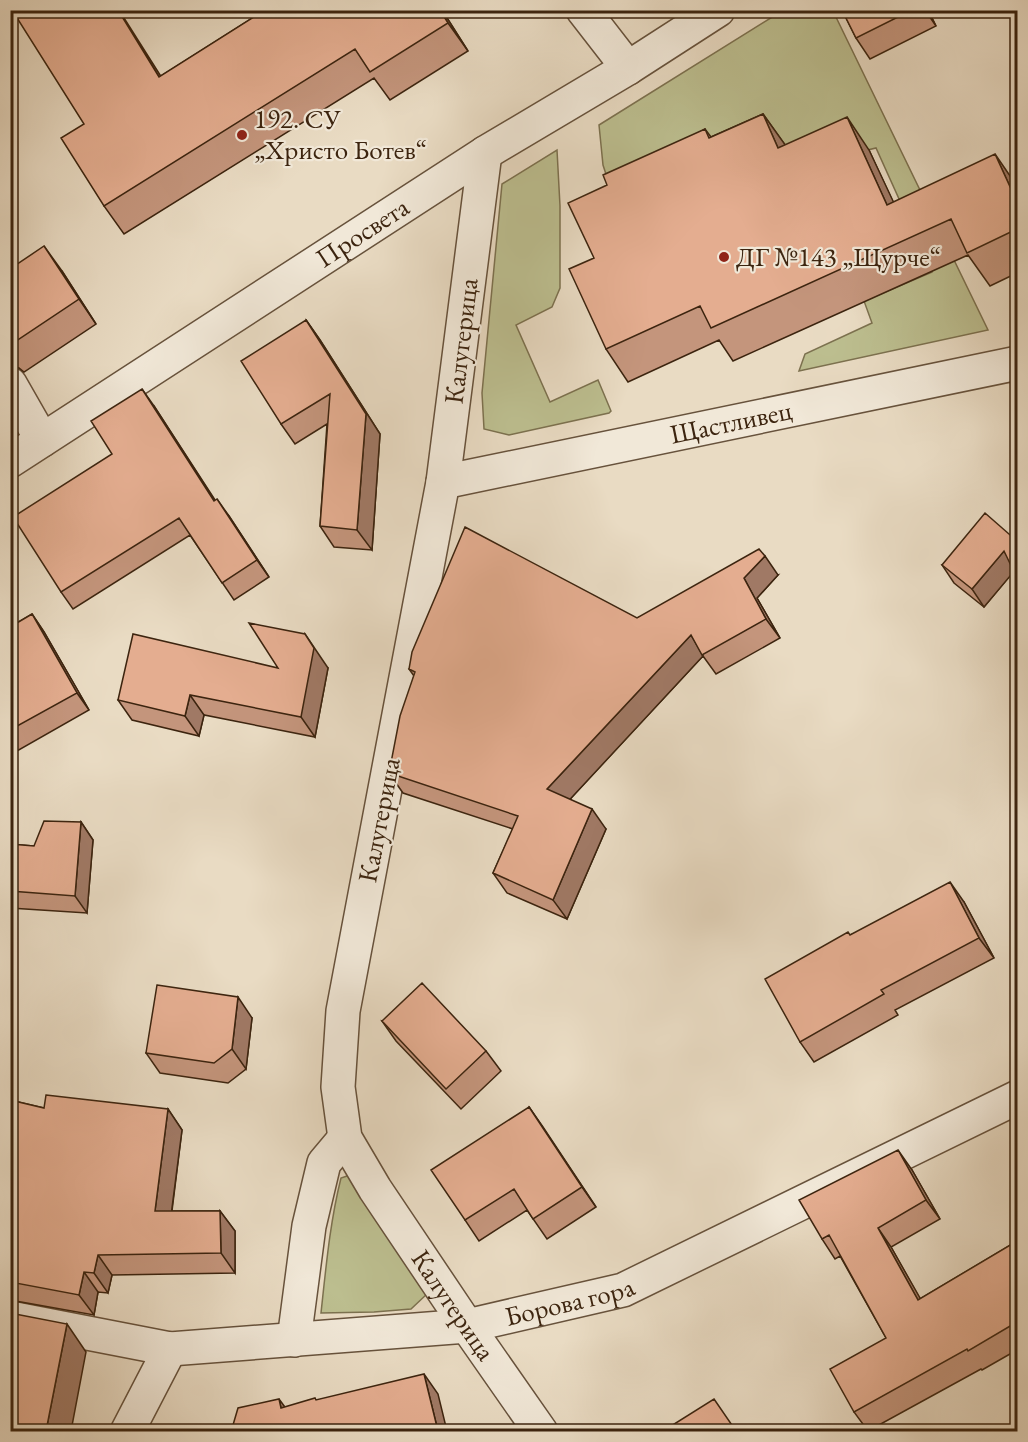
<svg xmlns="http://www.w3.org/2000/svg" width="1028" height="1442" viewBox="0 0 1028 1442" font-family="'EB Garamond',serif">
<rect width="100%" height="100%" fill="#e9dbc3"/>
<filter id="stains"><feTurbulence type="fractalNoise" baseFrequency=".00333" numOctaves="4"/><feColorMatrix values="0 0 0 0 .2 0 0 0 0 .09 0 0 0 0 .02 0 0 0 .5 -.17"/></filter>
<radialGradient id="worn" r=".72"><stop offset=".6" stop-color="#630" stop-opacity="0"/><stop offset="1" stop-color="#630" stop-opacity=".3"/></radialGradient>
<path fill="#bcbe8f" stroke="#7c714f" stroke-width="1.5" d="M782 11H833L988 330 799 371 805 354 872 323 864 301 932 272 876 148 618 211 603 165 599 125Z
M557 150 560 206V288L552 307 516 325 550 402 598 380 611 411 609 413 509 435 484 429 482 393 502 184Z
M350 1175 427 1294 411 1309 374 1312 321 1313C326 1267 330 1222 341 1178Z"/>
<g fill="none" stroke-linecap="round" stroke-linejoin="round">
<g stroke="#67523c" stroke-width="36">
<g id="minor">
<path d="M583 10 628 68"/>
<path id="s1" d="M485 153 443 482 343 1011 338 1087 345 1138 375 1189 467 1326 541 1432"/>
<path d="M10 384 42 440"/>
<path id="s2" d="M10 461 485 153 628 68 718 10"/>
<path id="s3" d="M443 482 1018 363"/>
<path id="s4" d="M10 1318 170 1349 467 1326 623 1290 1018 1097"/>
<path d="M294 1340 309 1226 324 1163 345 1138"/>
<path d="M127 1432 170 1349"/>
</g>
</g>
<use href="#minor" stroke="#f1e8d8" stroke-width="33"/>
</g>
<path fill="#c4957c" stroke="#3c240f" stroke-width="1.5" d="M265 10H442L468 51 390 100 374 78 124 234 104 206 161 76Z
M842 10H928L936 26 870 59 856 38Z
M763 114 785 145 869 150 893 202 1017 186V273L990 286 968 255 733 361 719 340 628 382 606 349 594 258 607 185 705 129 711 137Z
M10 269 62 271 96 324 24 372 19 368 10 366Z
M306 320 320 340 380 434 372 550 334 547 320 526 327 424 295 444 281 424Z
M154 406 215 500 229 516 269 577 234 600 190 535 73 609 61 592 112 454Z
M942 565 1014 571 984 607 954 583Z
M778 575 757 598 780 638 716 674 703 656 570 799 606 829 567 919 507 893 493 873 513 829 403 793 389 773 414 676 409 669 637 618Z
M32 614 44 632 89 710 10 755V627Z
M278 668H328L315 737 204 715 199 736 132 720 118 700Z
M81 822 93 840 87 913 10 908V844L34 846Z
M964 902 994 958 895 1010 898 1015 814 1062 800 1042 850 935Z
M252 1018 246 1069 228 1083 160 1073 146 1053Z
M382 1021 486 1051 501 1071 461 1109 396 1041Z
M10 1100 44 1108 168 1109 182 1130 172 1211H220L235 1231V1273L112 1275 108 1293 98 1292 94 1315 10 1300Z
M529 1107 596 1207 547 1239 527 1210 479 1241 465 1220Z
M912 1170 940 1219 891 1247 920 1299 1017 1241V1350L982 1370 981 1369 868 1431 854 1412 886 1338 840 1256 835 1259 822 1239Z"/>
<path fill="#a07965" stroke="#3c240f" stroke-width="1.5" d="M118 10H119L179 105 159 77Z
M440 10H442L468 51 448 23Z
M925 10H928L936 26Z
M763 114 786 146 778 148Z
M847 117 869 150 910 237 887 205Z
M995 154 1017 186V202Z
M44 246 62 271 96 324 79 299Z
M306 320 320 340 380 434 372 550 357 530 366 414Z
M142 389 154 406 226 518 214 501Z
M217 499 229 516 269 577 257 560Z
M1004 551 1016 569 984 607 972 589Z
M765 556 778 575 757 598 780 638 766 619 744 578Z
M32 614 44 632 89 710 77 693Z
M305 634 328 668 315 737 301 717Z
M691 635 703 656 561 809 547 789Z
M190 695 204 715 199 736 185 716Z
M592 809 606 829 567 919 553 900Z
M81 822 93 840 87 913 75 896Z
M950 882 964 902 994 958 979 938Z
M238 997 252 1018 246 1069 232 1049Z
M529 1107 543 1127 596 1207 582 1187Z
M168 1109 182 1130 169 1231 155 1211Z
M898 1150 912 1170 940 1219 926 1200Z
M220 1211 235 1231V1273L221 1253Z
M878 1228 891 1247 932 1319 918 1300Z
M98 1255 112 1275 108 1293 94 1273Z
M84 1272 98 1292 94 1315 79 1295Z
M67 1324 86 1352 71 1431H46Z
M424 1374 438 1394 447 1431H438Z
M279 1399 293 1418 281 1408Z"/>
<path fill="#e4ad90" stroke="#3c240f" stroke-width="1.5" d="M12 10H118L159 77 265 10H440L448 23 370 72 355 49 104 206 61 138 84 124Z
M842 10H912L856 38Z
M763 114 778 148 847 117 887 205 995 154 1017 202V229L967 253 951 219 711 328 700 306 606 349 569 269 594 258 568 203 607 185 603 175 705 129 709 138Z
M44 246 79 299 10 345V269Z
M306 320 366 414 357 530 320 526 330 394 281 424 241 361Z
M142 389 214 501 217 499 257 560 222 583 179 518 61 592 13 517 112 454 91 421Z
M985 513 1017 541V578L1004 551 972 589 942 565Z
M465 527 637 618 759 549 765 556 744 578 766 619 702 655 691 635 547 789 592 809 553 900 493 873 518 816 389 773 400 716 415 672 409 669 412 652Z
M32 614 77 693 10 730V627Z
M249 623 305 634 314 648 301 717 190 695 185 716 118 700 133 634 278 668Z
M44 821 81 822 75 896 10 891V844L34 846Z
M950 882 979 938 881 990 884 994 800 1042 765 979 848 932 850 935Z
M422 983 486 1051 446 1089 382 1021Z
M157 985 238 997 232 1049 214 1063 146 1053Z
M46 1095 168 1109 155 1211H220L221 1253 98 1255 94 1273 84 1272 79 1295 10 1282V1100L44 1108Z
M529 1107 582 1187 533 1219 514 1189 465 1220 431 1170Z
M898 1150 926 1200 878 1228 918 1300 1017 1241V1322L968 1351 967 1349 854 1412 830 1369 886 1338 829 1235 822 1239 799 1200Z
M10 1313 67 1324 46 1431H10Z
M424 1374 438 1431H235L233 1425 238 1408 279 1399 281 1408 315 1398 316 1400Z
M714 1399 736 1431H663Z"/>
<g fill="#8f2418" stroke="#f1e8d8" stroke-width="2">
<circle cx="242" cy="135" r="6"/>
<circle cx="724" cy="257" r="6"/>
</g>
<g text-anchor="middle" stroke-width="4.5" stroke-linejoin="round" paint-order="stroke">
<g font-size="27" fill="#3c240f" stroke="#f1e8d8" text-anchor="start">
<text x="254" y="128">192. СУ<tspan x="254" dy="31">„Христо Ботев“</tspan></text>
<text x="736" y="266">ДГ №143 „Щурче“</text>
</g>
<g font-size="27" fill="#3c240f" stroke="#f1e8d8">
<text dy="9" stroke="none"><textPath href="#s2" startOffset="420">Просвета</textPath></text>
<text transform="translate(461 341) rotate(-83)" y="9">Калугерица</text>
<text dy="9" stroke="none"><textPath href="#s3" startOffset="294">Щастливец</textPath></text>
<text transform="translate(379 820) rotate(-79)" y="9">Калугерица</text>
<text dy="9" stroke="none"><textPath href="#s4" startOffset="566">Борова гора</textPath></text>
<text dy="9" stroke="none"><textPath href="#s1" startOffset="1197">Калугерица</textPath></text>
</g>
</g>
<rect width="1028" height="1442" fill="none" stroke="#e9dbc3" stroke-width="36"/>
<rect x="12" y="12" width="1004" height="1418" fill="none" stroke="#3c240f" stroke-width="3"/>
<rect x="18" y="18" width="992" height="1406" fill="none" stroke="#3c240f" stroke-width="1.5"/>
<rect width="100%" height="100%" filter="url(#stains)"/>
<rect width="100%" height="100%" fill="url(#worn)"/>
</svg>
